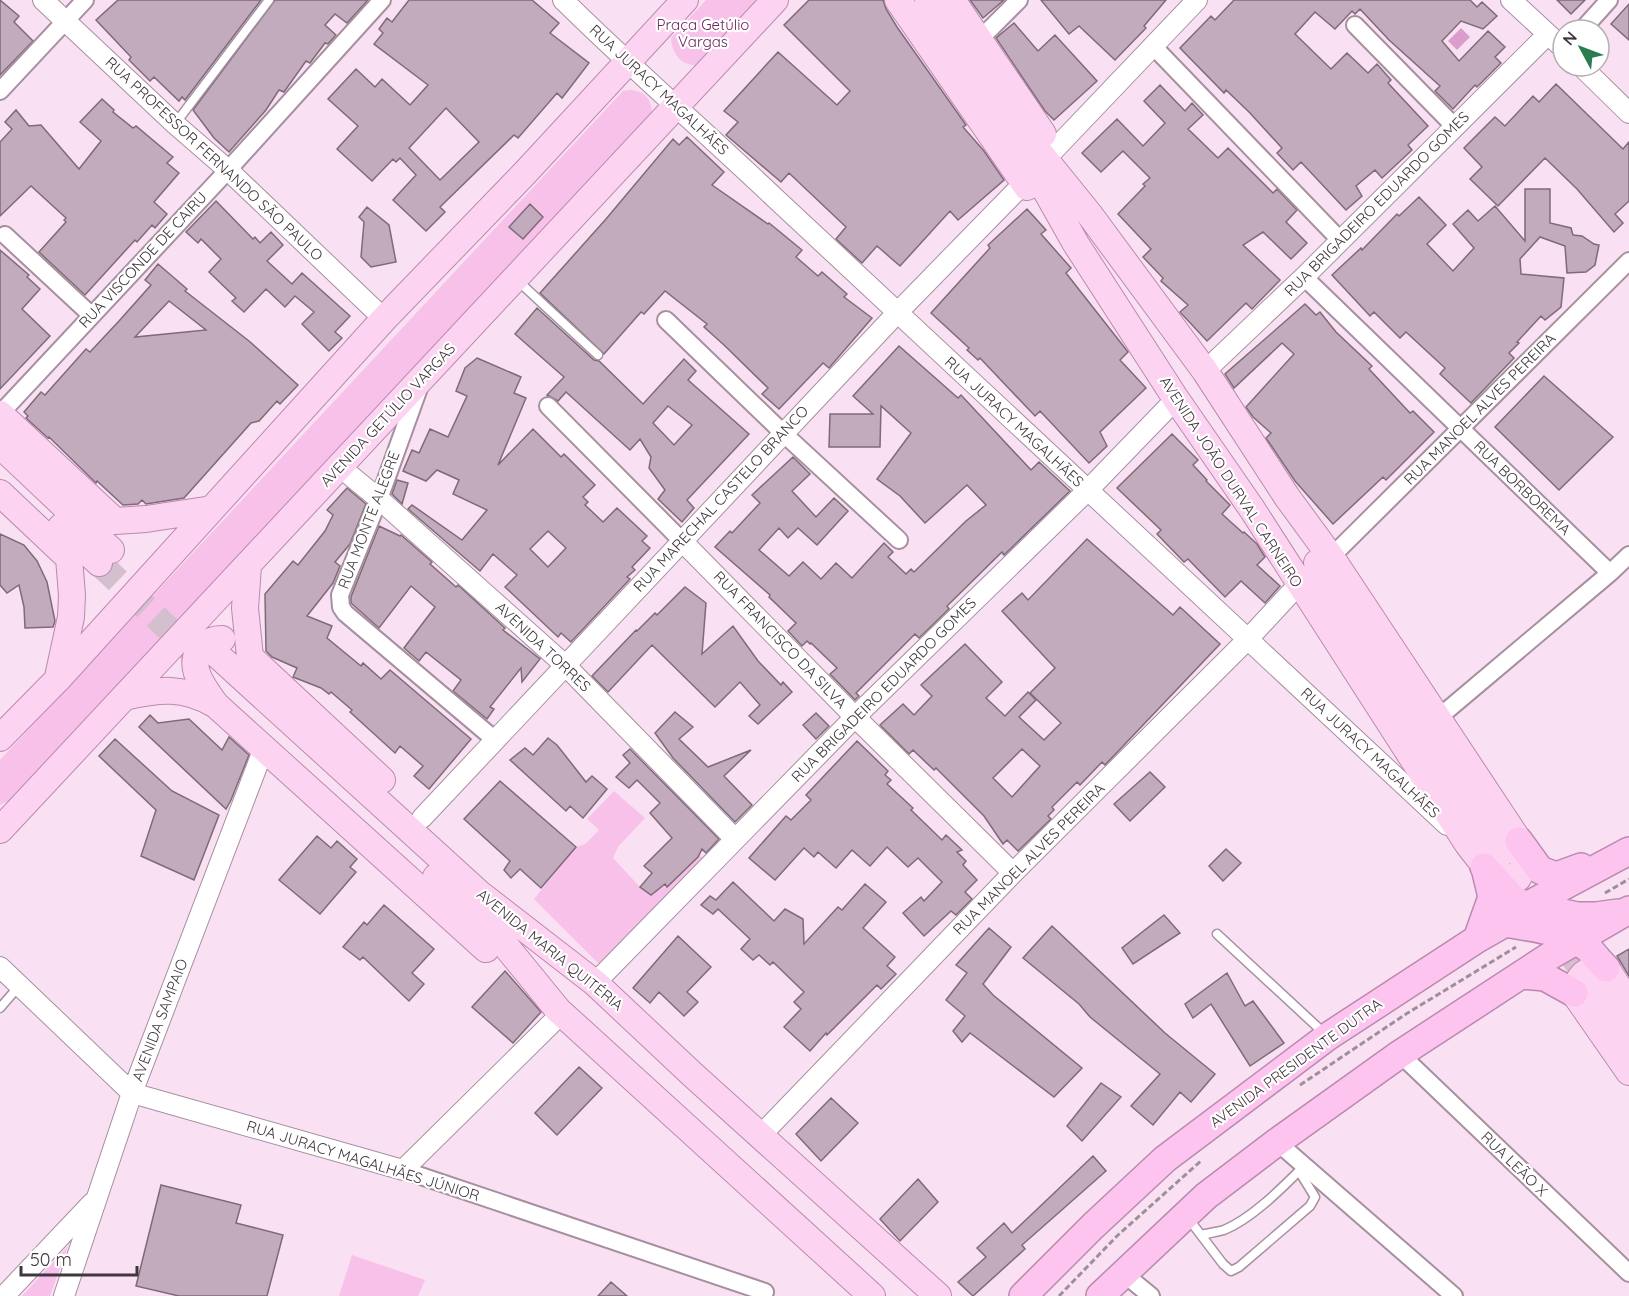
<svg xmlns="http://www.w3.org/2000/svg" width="1629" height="1296" viewBox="0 0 1629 1296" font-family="Quicksand,sans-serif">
<rect width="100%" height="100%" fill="#f9e1f3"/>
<path fill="#f7c1ea" d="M706 0H762L702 65C684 67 672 57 671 38Z
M629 90C643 90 652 99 652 113L25 793 0 805V760L623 91Z
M614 791 645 818 618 847 613 858 640 887 650 895 661 887H667L700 855 707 862 602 967 534 899 576 847 585 844 599 830 587 819Z
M68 1246 50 1296H22Z
M352 1255 425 1280 418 1296H339Z"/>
<path fill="#db9dcc" d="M1461 28 1470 37 1457 50 1448 41Z"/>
<path fill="#c2abbc" stroke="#7f6a79" stroke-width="1.5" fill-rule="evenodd" d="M0 0 19 16 14 22 33 41 0 75Z
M118 0H261L185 100 182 97 179 101 154 77 150 81 129 60 131 57 96 20Z
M275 0H368L347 23 335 14 325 25 336 35 328 44 325 43 310 63 306 61 284 92 279 90 266 110 229 152 214 138 193 110Z
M409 0H532L559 23 550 33 589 63 562 98 557 93 518 138 514 135 440 207 445 212 426 231 393 200 416 175 400 158 396 162 393 159 372 181 337 149 358 126 328 99 356 69 375 87 382 79 410 105 428 85 374 44 383 33 379 29 387 18 392 22ZM446 108 479 142 440 180 409 148Z
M809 0H883L886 9 897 27 966 125 963 127 984 151 1004 180 958 220 950 211 900 266 877 246 862 263 836 239 846 227 789 173 781 182 726 135 738 122 724 111 778 52 837 105 850 91 784 25Z
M970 0H1004L983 18Z
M1041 0H1166L1144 26 1146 28 1115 60 1079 26 1069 34Z
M1234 0H1470L1477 7 1482 2 1497 16 1483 29 1461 21 1442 41 1459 61 1488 31 1505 47 1495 57 1501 63 1477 87 1475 85 1453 109 1435 91 1440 86 1389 40 1360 9 1355 14 1352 11 1335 29 1315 12 1295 34 1331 69 1347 53 1368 73 1377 64 1391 80 1388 83 1428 126 1408 145 1412 150 1382 178 1375 170 1356 186 1362 196 1346 210 1301 162 1293 170 1277 153 1282 148 1249 112 1226 90 1224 93 1180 48 1211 16 1215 20Z
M1557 0H1585L1571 14Z
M1629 4V40L1611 24Z
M1014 23 1038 51 1055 35 1097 81 1054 120 1045 111 996 38Z
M1556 84 1623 149 1629 142V201L1615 214 1623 223 1614 232 1577 189 1545 158 1498 206 1470 179 1482 167 1464 148 1495 117 1505 126 1533 96 1539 102Z
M1160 85 1185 111 1192 103 1203 115 1188 129 1218 158 1228 148 1273 193 1277 189 1297 210 1286 222 1307 243 1291 259 1263 232 1243 245 1280 280 1252 309 1246 303 1207 341 1180 312 1188 305 1161 281 1163 278 1143 257 1151 249 1118 214 1145 186 1143 184 1150 178 1123 151 1101 172 1082 153 1117 119 1143 146 1165 123 1144 101Z
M102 99 114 110 113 112 133 128 136 126 173 157 167 163 179 173 154 202 167 214 155 228 152 225 137 242 135 240 85 295 39 252 66 222 64 220 66 218 31 186 0 216V142L12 129 5 122 16 110 29 126 41 125 79 169 101 141 80 122Z
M687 137 724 172 712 185 768 224 769 223 802 250 796 257 818 276 822 272 847 294 844 297 872 318 829 368 823 363 779 409 762 394 768 388 724 345 704 327 707 324 665 291 644 314 641 312 604 354 540 293 606 219 673 139 679 145Z
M1525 189H1550V223L1571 228 1573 235 1582 236 1594 244 1599 245 1595 265 1586 272 1567 273 1565 246 1540 237 1520 259 1521 274 1564 278 1561 307 1545 320 1541 316 1517 342 1519 343 1509 353 1514 358 1471 403 1440 374 1445 368 1406 332 1400 338 1374 312 1370 316 1332 275 1361 248 1362 250 1397 214 1399 216 1419 197 1446 225 1427 244 1453 271 1474 248 1453 224 1468 210 1478 221 1495 206 1525 241Z
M216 201 253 239 255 237 260 243 271 232 283 245 267 261 292 284 302 273 350 316 335 332 342 338 329 351 302 324 314 312 295 296 285 307 266 289 244 312 232 301 236 298 209 272 221 259 201 239 198 243 186 232Z
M530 204 543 217 523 239 509 227Z
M367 207 389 225 396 262 371 267 361 257 364 222 359 217Z
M1027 209 1046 230 1041 234 1071 268 1066 273 1128 352 1120 360 1146 388 1100 432 1107 446 1089 463 1040 411 1035 416 980 358 978 360 967 350 969 348 931 313 990 248 988 245Z
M0 250 29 275 27 277 40 289 22 309 50 336 0 389Z
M158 264 187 289 185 291 249 341 298 385 280 404 277 401 259 421 251 423 184 498 146 504 142 500 138 504 123 505 97 481 96 483 49 437 48 438 26 418 28 416 24 412 41 392 45 395 86 349 90 352 119 321 151 285 145 280ZM169 301 206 330 135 337Z
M1305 304 1316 315 1320 312 1336 332 1372 366 1369 369 1410 413 1413 411 1434 432 1386 480 1383 477 1333 524 1295 481 1266 438 1271 433 1253 417 1246 407 1294 354 1282 343 1234 388 1225 374Z
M537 308 594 360 599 361 643 404 684 359 696 371 688 380 749 434 687 500 694 508 682 522 658 499 665 490 649 468 651 457 640 439 630 450 566 392 558 401 547 395 564 377 515 334ZM668 406 692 425 674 445 653 423Z
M899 346 958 398 961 395 1031 470 1039 462 1070 491 1004 555 1002 552 947 606 949 609 919 638 915 634 856 693 859 696 855 700 830 674 837 668 811 643 810 644 807 641 802 646 788 631 796 623 769 597 770 595 715 547 730 531 732 533 760 503 752 495 793 457 810 474 792 491 816 517 834 498 848 511 817 545 798 528 788 538 779 528 759 550 789 576 803 562 821 579 836 563 852 578 884 543 893 552 888 557 906 574 911 569 914 572 966 521 986 505 967 485 925 523 900 496 877 479 911 433 881 406 880 447H829L830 414H873L853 396Z
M477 358 521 377 514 393 526 398 498 465 533 429 561 457 564 454 595 485 583 497 588 502 585 505 603 522 617 508 647 536 642 541 650 548 632 567 635 570 627 577 630 579 571 642 561 633 558 637 505 587 517 575 493 554 480 571 408 509 412 505 462 540 487 510 453 494 459 480 437 470 426 481 403 471 412 450 419 453 430 429 448 437 467 396 456 391 465 368ZM548 531 566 548 548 567 530 549Z
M1544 376 1613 437 1559 490 1495 427Z
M1172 434 1198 460 1193 465 1207 480 1206 481 1230 505 1222 514 1243 533 1244 532 1257 544 1265 557 1257 565 1280 586 1265 603 1241 581 1225 597 1188 559 1184 562 1157 534 1161 530 1117 488Z
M397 480 408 483 402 504 392 494Z
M347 488 366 504 350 544 335 562 340 566 333 583 307 616 332 626 327 638 361 666 363 663 381 679 390 670 471 739 429 789 414 776 423 766 400 746 395 753 350 712 352 710 331 692 329 694 321 688 293 677 297 668 272 657 266 651 265 594 293 561 298 565 325 531 333 515 327 510Z
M379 526 400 536 401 535 432 562 430 564 456 587 458 585 505 628 503 630 540 659 522 682 521 668 490 707 494 709 487 719 453 691 461 680 426 652 419 661 404 648 435 607 411 586 379 628 351 603V597Z
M0 534 24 545 37 561 47 582 55 621 53 627 25 628 24 607 19 585 7 593 0 585Z
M1087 539 1173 615 1180 607 1220 644 1105 765 1102 762 1080 785 1077 782 1052 807 1054 810 1048 816 1051 819 1018 851 1007 840 1003 844 984 816 936 768 934 770 913 750 909 754 880 725 903 704 914 715 932 696 921 685 965 644 1002 682 986 698 1005 716 1028 692 1036 700 1019 717 1044 740 1061 723 1030 693 1055 668 1002 611 1022 593 1028 600ZM1022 749 1040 766 1012 797 993 778Z
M685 587 706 603 702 654 733 626 758 661 781 685 783 682 792 692 758 724 749 716 760 705 740 682 715 707 652 645 608 692 592 676 636 630 637 631 655 613 657 615Z
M675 712 693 727 679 739 708 767 751 750 724 776 752 805 735 822 673 758 655 733Z
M816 713 829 726 816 739 803 725Z
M150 715 158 723 189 719 222 750 229 737 249 755 231 800 226 809 139 727Z
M548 738 557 745 586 782 592 776 607 789 583 818 570 806 566 811 510 760 525 748 533 755Z
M115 739 172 791 219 815 194 880 141 856 156 810 99 756Z
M857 741 888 771 885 775 891 780 887 784 913 808 911 810 942 840 946 835 962 850 957 852 966 861 963 865 977 880 965 892 972 899 956 915 951 911 924 936 903 913 921 897 924 901 942 882 918 858 908 867 887 847 870 866 852 850 836 868 818 852 814 857 804 848 775 880 749 858 786 816 791 820 811 800 806 795Z
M630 749 719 839 706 853 702 849 698 857 667 887 665 884 651 895 640 887 652 873 644 866 672 838 650 813 660 803 637 780 629 788 616 777 630 763 623 755Z
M1150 772 1165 787 1130 821 1114 804Z
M500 781 576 847 541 888 520 869 511 878 504 870 510 861 464 819Z
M317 836 331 848 337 841 357 859 350 867 356 872 320 914 279 880Z
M1226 849 1241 863 1223 881 1209 866Z
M733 882 774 921 785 909 803 919 804 944 838 907 842 910 865 884 886 902 863 928 895 957 887 966 896 974 881 989 877 985 827 1035 826 1033 810 1051 784 1027 801 1009 794 1002 804 992 773 962 770 965 759 955 753 960 741 949 750 939 718 909 713 914 701 905 710 896 716 900Z
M384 905 434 949 412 973 424 984 409 1001 363 957 360 960 343 947 364 922 367 925Z
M1164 915 1180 933 1133 964 1122 948Z
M1052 926 1165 1033 1215 1074 1191 1102 1180 1092 1153 1125 1131 1106 1160 1074 1090 1017 1079 1004 1023 958Z
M989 928 1011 947 983 984 993 995 1082 1068 1054 1097 970 1033 962 1042 953 1031 965 1016 946 1000 967 973 956 965Z
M678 936 711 967 687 992 698 1002 684 1016 659 992 650 1003 633 988Z
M1629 949V976L1617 956Z
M505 971 541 1012 513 1043 472 1007Z
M1227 973 1245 1006 1253 1001 1284 1043 1250 1066 1211 1004 1193 1018 1185 1004Z
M579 1067 602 1088 557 1135 535 1113Z
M1101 1083 1121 1097 1082 1141 1067 1126Z
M831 1098 858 1123 821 1161 796 1134Z
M1093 1156 1106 1171 1022 1245 1025 1249 973 1296 958 1282 986 1257 977 1248 1004 1223 1012 1233Z
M918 1179 938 1202 900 1241 880 1219Z
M161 1185 241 1205 236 1223 283 1235 267 1296H179L136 1286Z
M611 1282 627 1296H598Z"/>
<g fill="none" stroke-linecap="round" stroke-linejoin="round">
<path stroke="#d4bfcf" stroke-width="26" stroke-dasharray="26 13" stroke-linecap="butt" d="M99 563 195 654
M1507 860 1596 991"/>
<g stroke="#a690a0" stroke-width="11">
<path id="service" d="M175 124 269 0
M517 280 598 355
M1217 934 1325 1034
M0 1008 19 986
M1188 1218 1223 1264 1231 1271 1239 1267 1310 1206 1315 1197 1299 1171
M1201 1235C1209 1233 1217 1232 1224 1230 1251 1219 1281 1189 1301 1169"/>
</g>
<g stroke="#a690a0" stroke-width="20">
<path id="minor" d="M1355 25 1455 127
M1582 30 1609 0
M979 40 1019 0
M1154 47 1340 240
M0 91 85 0
M5 235 91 315
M1304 277 1610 573
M666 320 783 433 899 540
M419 388 379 499 340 595 341 607 345 613 494 739
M548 406 682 541
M0 414 228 170 382 0
M1331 557 1629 261
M1438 718 1610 573 1629 555
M1400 1054 1629 1273
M1277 1142 1454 1296
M403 1170 765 1292
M1123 1273 1151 1296"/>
</g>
<g stroke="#a690a0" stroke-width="22">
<path id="tertiary" d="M43 0 175 124 228 170 384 319
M563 0C632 68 705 132 776 199 998 409 1223 616 1447 825
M1511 0 1563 48
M1581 66 1629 113
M1054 150 1197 0
M1205 371 1304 277 1547 35
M340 467 379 499 566 666 735 839
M682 541 855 717 1013 873
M422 818 897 313 1024 183
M0 967 132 1093 403 1170 561 1014
M595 983 855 717 1088 490 1176 399
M761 1135 1013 873 1248 639 1299 584
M4 1296 92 1203
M64 1296 132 1093 264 748"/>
</g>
<g stroke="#ba8aae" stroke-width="28">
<path id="primary" d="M898 0 1027 187
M928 0 989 90 1076 244 1176 399 1252 509 1467 843C1480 861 1493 879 1518 878L1524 866 1519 841 1331 557 1287 497 1205 371 1090 215 989 90
M952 0 1043 134
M0 414 115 521 146 519 212 509
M0 445 111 550
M0 493 69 558 72 595 71 617 58 677
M61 527 99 563
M1317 563C1372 664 1437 758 1502 853
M248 566 245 608 250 657 382 780
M214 652 480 894 595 983 693 1075 938 1296
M124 697C160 689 183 686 216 705L486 949
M216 705C204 688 183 663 205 645 210 640 215 639 222 639
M0 738 58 679 384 319 524 174 685 0
M0 830 775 0
M436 877 505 945 558 1010 872 1296
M1596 991 1629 1038
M1629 1003 1606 968C1587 967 1578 975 1574 993L1629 1072"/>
</g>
<g stroke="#ba8aae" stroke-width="30">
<path id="trunk" d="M1519 841 1540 870 1556 876 1581 867
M1484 867 1516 902 1577 916H1596L1618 913
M1505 923C1533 928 1568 931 1590 950 1595 956 1600 962 1606 968
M1477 939 1492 897 1485 868
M1521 975 1545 977 1574 993
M1023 1296 1093 1226 1165 1159 1327 1037 1477 939 1505 923 1530 904 1629 851
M1100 1296 1206 1196 1277 1142 1400 1054 1553 954 1629 910"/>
</g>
<path stroke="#9f8f9b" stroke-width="3" stroke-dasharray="6 3" stroke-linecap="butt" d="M1605 893 1629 879
M1300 1085 1406 1014 1516 947
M1059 1296 1118 1235 1202 1160"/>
<use href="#service" stroke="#fff" stroke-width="8"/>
<use href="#minor" stroke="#fff" stroke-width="16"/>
<use href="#tertiary" stroke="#fff" stroke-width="20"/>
<use href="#primary" stroke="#fdd3f2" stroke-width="26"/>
<use href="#trunk" stroke="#fcc4ee" stroke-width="27"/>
</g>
<g text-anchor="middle" stroke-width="4.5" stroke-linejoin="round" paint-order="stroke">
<g font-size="15" fill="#6c255f" stroke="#fff">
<text x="703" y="30">Praça Getúlio<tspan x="703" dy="17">Vargas</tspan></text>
</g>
<g font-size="15" fill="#40373e" stroke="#fff">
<text transform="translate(659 90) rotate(43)" y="5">RUA JURACY MAGALHÃES</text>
<text transform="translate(214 159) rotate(43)" y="5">RUA PROFESSOR FERNANDO SÃO PAULO</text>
<text transform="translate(1377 204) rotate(-45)" y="5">RUA BRIGADEIRO EDUARDO GOMES</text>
<text transform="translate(143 260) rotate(-47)" y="5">RUA VISCONDE DE CAIRU</text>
<text transform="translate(1480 409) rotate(-45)" y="5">RUA MANOEL ALVES PEREIRA</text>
<text transform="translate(388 415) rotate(-47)" y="5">AVENIDA GETÚLIO VARGAS</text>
<text transform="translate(1014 422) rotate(43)" y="5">RUA JURACY MAGALHÃES</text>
<text transform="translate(1231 482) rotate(57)" y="5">AVENIDA JOÃO DURVAL CARNEIRO</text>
<text transform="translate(1522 488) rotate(44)" y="5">RUA BORBOREMA</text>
<text transform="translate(721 499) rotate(-47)" y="5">RUA MARECHAL CASTELO BRANCO</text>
<text transform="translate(369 520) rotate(-69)" y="5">RUA MONTE ALEGRE</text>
<text transform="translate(780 640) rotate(46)" y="5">RUA FRANCISCO DA SILVA</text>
<text transform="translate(543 647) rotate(43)" y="5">AVENIDA TORRES</text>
<text transform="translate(884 690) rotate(-45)" y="5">RUA BRIGADEIRO EDUARDO GOMES</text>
<text transform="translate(1370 753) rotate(43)" y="5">RUA JURACY MAGALHÃES</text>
<text transform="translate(1029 859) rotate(-45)" y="5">RUA MANOEL ALVES PEREIRA</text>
<text transform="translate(550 950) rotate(39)" y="5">AVENIDA MARIA QUITÉRIA</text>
<text transform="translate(160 1020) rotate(-69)" y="5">AVENIDA SAMPAIO</text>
<text transform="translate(1296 1063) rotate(-36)" y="5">AVENIDA PRESIDENTE DUTRA</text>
<text transform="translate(363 1161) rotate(17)" y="5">RUA JURACY MAGALHÃES JÚNIOR</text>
<text transform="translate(1514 1164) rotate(44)" y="5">RUA LEÃO X</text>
</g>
</g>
<g transform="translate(1581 48) rotate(311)"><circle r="28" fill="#ffffff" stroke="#b3afb2" stroke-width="1.5"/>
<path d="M0-4.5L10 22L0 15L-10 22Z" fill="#2a7d4f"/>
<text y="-9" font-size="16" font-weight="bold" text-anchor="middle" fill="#40373e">N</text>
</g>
<path d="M21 1266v9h116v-9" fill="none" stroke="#40373e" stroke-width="3"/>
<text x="30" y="1266" font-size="18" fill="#40373e" stroke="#ffffff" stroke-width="4.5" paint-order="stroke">50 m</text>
</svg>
